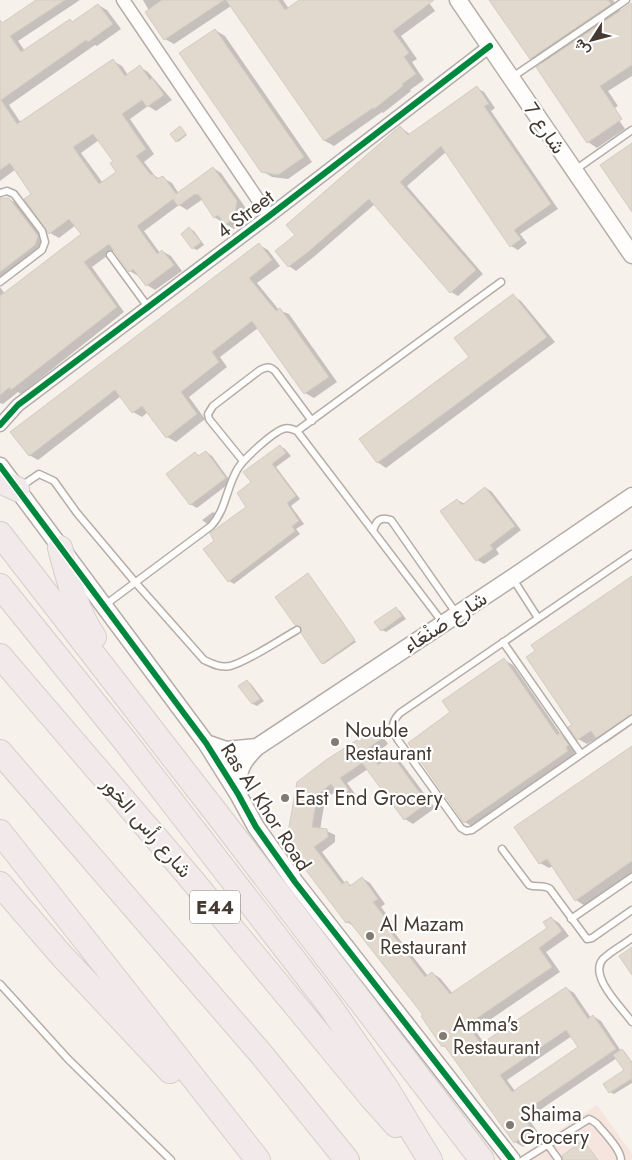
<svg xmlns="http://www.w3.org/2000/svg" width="632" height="1160" viewBox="0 0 632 1160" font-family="Jost,Vazirmatn,sans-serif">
<rect width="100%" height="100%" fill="#f7f1eb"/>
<path fill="#f6e5df" d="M597 1105 632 1154V1160H528L524 1154Z"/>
<path fill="#0003" fill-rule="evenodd" d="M38 0H80L18 41 25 51 70 20 74 23 98 5 107 10 121 29 97 46 95 45 9 105 21 123 113 61 122 66 128 75 140 67 148 72 172 100 156 111 148 106 130 119 154 154 144 162 155 176 160 179 163 178 172 183 179 194 213 168 221 173 245 207 242 223 234 229 214 217 203 199 187 210 179 205 144 231 160 253 162 251 171 256 182 271 155 290 147 285 138 276 130 271 115 250 92 267 124 312 21 394 18 392 3 404 0 403V287L5 294 83 234 76 225 59 238 50 233 26 200 33 194 16 169 0 181V25ZM99 140 114 162 118 172 103 183 81 153Z
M143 0H283L289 9 301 0H427L435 11 401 36 417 59 412 62 424 80 410 90 411 91 383 113 382 112 334 146 325 141 231 6 174 44 165 39Z
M491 0H613L621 12 632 4V76L608 91 618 106 612 110 625 129 597 148 588 142 537 68 542 64 531 58Z
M215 30 225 36 312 162 288 179 272 177 262 171Z
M477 88 484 92 495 108 491 111 558 209 520 234 527 243 518 250 511 246 446 152 407 186 483 274 458 296 451 292 375 204 316 255 296 271 289 266 297 236 400 127 411 135Z
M180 128 187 135 178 142 177 141Z
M0 199H9L18 204 46 241 44 250 0 283Z
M189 229 194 231 204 245 197 250 193 248Z
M259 245 268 250 280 266 257 283 279 310 289 314 337 382 314 398 305 393 258 328 220 357 227 367 189 397 205 419 176 442 167 437 148 412 142 417 133 412 121 396 38 460 29 455Z
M513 296 521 301 555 342 386 468 377 462 470 358Z
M280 446 285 449 291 456 276 467 300 499 291 506 304 524 296 529 300 534 234 584 229 581 215 541 248 507 253 483Z
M206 452 212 456 231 482 197 508 190 504 195 453 200 456Z
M486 488 492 492 521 530 496 549 499 554 484 564 477 560 442 511 457 500 465 504Z
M213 512 220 516 212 528 202 520Z
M310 576 356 642 324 664 323 663Z
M632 577V725L606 743 597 738 587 744 578 739 574 725Z
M396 608 400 611 406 619 386 632 382 630Z
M504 660 513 665 562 736 570 740 577 751 574 753 577 756 474 828 465 822Z
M247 681 251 684 264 701 257 706 253 704Z
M374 730 382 735 388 744 375 754 382 764 392 757 400 761 435 808 413 824 405 819 368 769 347 783 356 795 349 800 341 796 337 790 325 800 320 830 327 831 335 835V842L322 852 345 883 347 882 352 886 362 878 370 883 385 904 381 907 397 928 393 931 428 976 432 973 440 978 453 994 549 928 551 918 559 923 569 936 546 952 560 972 475 1030 484 1043 566 988 574 993 591 1018 593 1016 601 1021 621 1051 625 1052 632 1062V1083L614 1094 610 1092 625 1071 617 1058 528 1118 540 1135 523 1147 515 1142 449 1049 443 1046 425 1015 355 927 347 922 288 844 298 783ZM572 1036 580 1047 515 1091 507 1080Z
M632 747V873L585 906 576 900 553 866 549 868 540 863Z"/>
<path fill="#e1d9ce" stroke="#d3ccc4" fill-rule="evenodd" d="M36 0H65L10 36 21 52 70 19 72 22 98 4 113 24 88 42 86 40 1 100 17 124 113 59 125 76 140 65 150 80 152 78 164 95 147 107 142 100 122 114 146 149 136 156 151 175 153 174 157 179 163 176 176 194 213 167 237 201 234 218 225 225 218 215 214 218 198 194 196 195 195 194 178 206 173 199 137 226 157 254 162 250 174 265 146 286 133 269 129 272 109 244 84 262 117 307 11 390 10 387 0 395V296L81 234 69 219 49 234 24 199 31 194 10 163 0 170V20L2 23ZM93 134 113 161 110 163 116 172 99 184 73 147Z
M162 0H224L164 40 145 12Z
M226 0H278L285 10 299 0H434L393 31 409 53 404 57 416 74 402 84 403 86 374 109 373 108 324 141Z
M489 0H608L611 4 530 59Z
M632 3V65L600 86 622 119 587 143 536 67Z
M215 29 304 157 278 175 261 172 179 53Z
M477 86 489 104 484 106 551 204 514 230 521 239 510 247 441 146 400 182 476 270 450 293 369 199 308 252 288 267 275 251 295 235 286 225 400 126 408 135Z
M180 126 186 134 176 142 170 134Z
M632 143V212L600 165Z
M0 198H9L38 236 35 245 0 272Z
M189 227 201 242 192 249 181 234Z
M259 243 272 260 249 278 276 311 280 308 329 377 304 394 252 321 212 352 219 362 181 392 197 414 166 438 142 406 132 413 115 390 29 456 10 432Z
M513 294 547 337 377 463 359 439 469 357 454 338Z
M280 445 286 453 272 464 296 496 287 503 299 521 292 526 295 531 228 582 203 549 214 541 210 533 246 507 237 493 251 482 243 472Z
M206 451 226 478 190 505 166 474 195 452 198 456Z
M485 487 515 526 490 545 493 549 476 561 440 511 457 499 462 505Z
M308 573 355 640 322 664 301 633V627L295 625 275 597Z
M632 576V714L596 738 591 731 577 740 568 727 572 725 526 657 535 651 531 645Z
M396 607 402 616 381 631 374 622Z
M504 658 557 735 560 733 569 745 566 747 568 751 464 823 408 743 450 712 442 701Z
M247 680 260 699 252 704 238 686Z
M374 729 381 739 367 749 378 765 392 755 427 803 404 820 362 763 340 778 349 790 341 797 331 784 317 795 312 827 327 829 328 837 314 847 342 884 347 881 350 886 362 877 378 899 373 902 389 923 386 926 425 977 432 972 450 994 547 928 543 922 551 917 562 931 539 948 552 967 467 1025 481 1044 566 987 588 1019 593 1015 616 1049 521 1114 532 1130 514 1143 444 1045 442 1047 421 1016 423 1015 349 921 346 923 286 844 297 782 326 760ZM566 1030 578 1047 512 1092 500 1075Z
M632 746V861L575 901 547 859 539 864 514 827Z
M632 947V975L619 956Z
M622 1049 632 1063V1081L631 1079 609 1093 603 1084 624 1070 613 1055Z
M583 1140 598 1160H563L562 1156Z"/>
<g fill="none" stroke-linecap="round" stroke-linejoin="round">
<g stroke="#b5ada7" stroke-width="9">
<path id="service" d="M511 78 626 0
M575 170 632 130
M0 193 7 191 14 194 42 231 45 242 42 250 0 282
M110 255 148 307
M297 431 501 282
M243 461 209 419 208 414 213 406 260 370C266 367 270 366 275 371L312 421
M20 487 39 474 54 481 77 513 135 582 204 660C213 664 220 668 230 666 247 662 281 639 297 630
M373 531C376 521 380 516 391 520L456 613
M632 554 400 713C391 722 391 729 398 740L461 828 466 831 472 830 632 719
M513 579 538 618
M105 605 211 526C226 510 226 489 237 470 242 460 272 433 283 429 288 427 292 429 297 431L443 623
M503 642 581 754
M502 849 529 885C536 888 543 884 550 889L587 939 592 938 632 910
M571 919 632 877
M632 938C623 945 611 951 603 959 588 976 622 1008 632 1022
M0 984 68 1059 171 1160
M548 1145 558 1159
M523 1160 589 1119 593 1121 597 1124C604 1133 621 1149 621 1160"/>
</g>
<g stroke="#b5ada7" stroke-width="15">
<path id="minor" d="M123 0 269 216
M0 425 18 405 269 216 490 46"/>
</g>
<g stroke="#b5ada7" stroke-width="19">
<path id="tertiary" d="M458 0 632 255
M0 466 206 743 238 794 256 827 295 882 512 1160
M206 743 226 750 257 747
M238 794C237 772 241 762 257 747L512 578 632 496"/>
</g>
<g stroke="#d3cfcb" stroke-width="26">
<path id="motorway" d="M0 481 17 489
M0 534 224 823 482 1160
M60 548C69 581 75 608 94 637
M0 586 125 741 329 1005 385 1086 430 1160
M0 656 187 874 371 1097 396 1125
M0 752 262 1055 347 1160
M0 832 258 1160
M0 884 62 956 170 1071"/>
</g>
<use href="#service" stroke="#fefdfc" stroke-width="6"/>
<use href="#minor" stroke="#fefdfc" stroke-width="12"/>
<use href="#tertiary" stroke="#fefdfc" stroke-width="16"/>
<use href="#motorway" stroke="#f2eaea" stroke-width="24"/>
<g stroke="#fff" stroke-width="9">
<path id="cycleway" d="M0 425 18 405 269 216 490 46
M0 466 206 743 238 794 256 827 295 882 512 1160"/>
</g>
<use href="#cycleway" stroke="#00873e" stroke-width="6"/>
</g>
<g fill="#837a72" stroke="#fff" stroke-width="2">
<circle cx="335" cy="742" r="5"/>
<circle cx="285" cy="798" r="5"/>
<circle cx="370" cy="936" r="5"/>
<circle cx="443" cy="1036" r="5"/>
<circle cx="510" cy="1125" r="5"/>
</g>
<g text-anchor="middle" stroke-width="4.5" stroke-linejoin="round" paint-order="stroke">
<rect fill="#fff" stroke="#7d756f" stroke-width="1" x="190" y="890.5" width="50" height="33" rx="4"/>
<g font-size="19" font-weight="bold" fill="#453a31">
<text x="215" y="914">E44</text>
</g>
<g font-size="20" fill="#453a31" stroke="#fff">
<text transform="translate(545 128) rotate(56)" y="7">شارع 7</text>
<text transform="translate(245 214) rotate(-37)" y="7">4 Street</text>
<text transform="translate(445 622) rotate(-33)" y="7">شارع صَنْعَاء</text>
<text transform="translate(266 807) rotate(57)" y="7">Ras Al Khor Road</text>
<text transform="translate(147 827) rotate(49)" y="7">شارع رأس الخور</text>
</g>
<g font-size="20" fill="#453a31" stroke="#fff" text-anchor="start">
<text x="345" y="737">Nouble<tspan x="345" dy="23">Restaurant</tspan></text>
<text x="295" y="805">East End Grocery</text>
<text x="380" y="931">Al Mazam<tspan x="380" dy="23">Restaurant</tspan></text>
<text x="453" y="1031">Amma's<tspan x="453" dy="23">Restaurant</tspan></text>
<text x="520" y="1121">Shaima<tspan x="520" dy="23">Grocery</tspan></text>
</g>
</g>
<g transform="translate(592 40) rotate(234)" stroke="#ffffff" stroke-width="4" paint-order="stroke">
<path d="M0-4L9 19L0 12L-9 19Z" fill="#453a31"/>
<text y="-8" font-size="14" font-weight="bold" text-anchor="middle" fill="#453a31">ش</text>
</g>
</svg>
